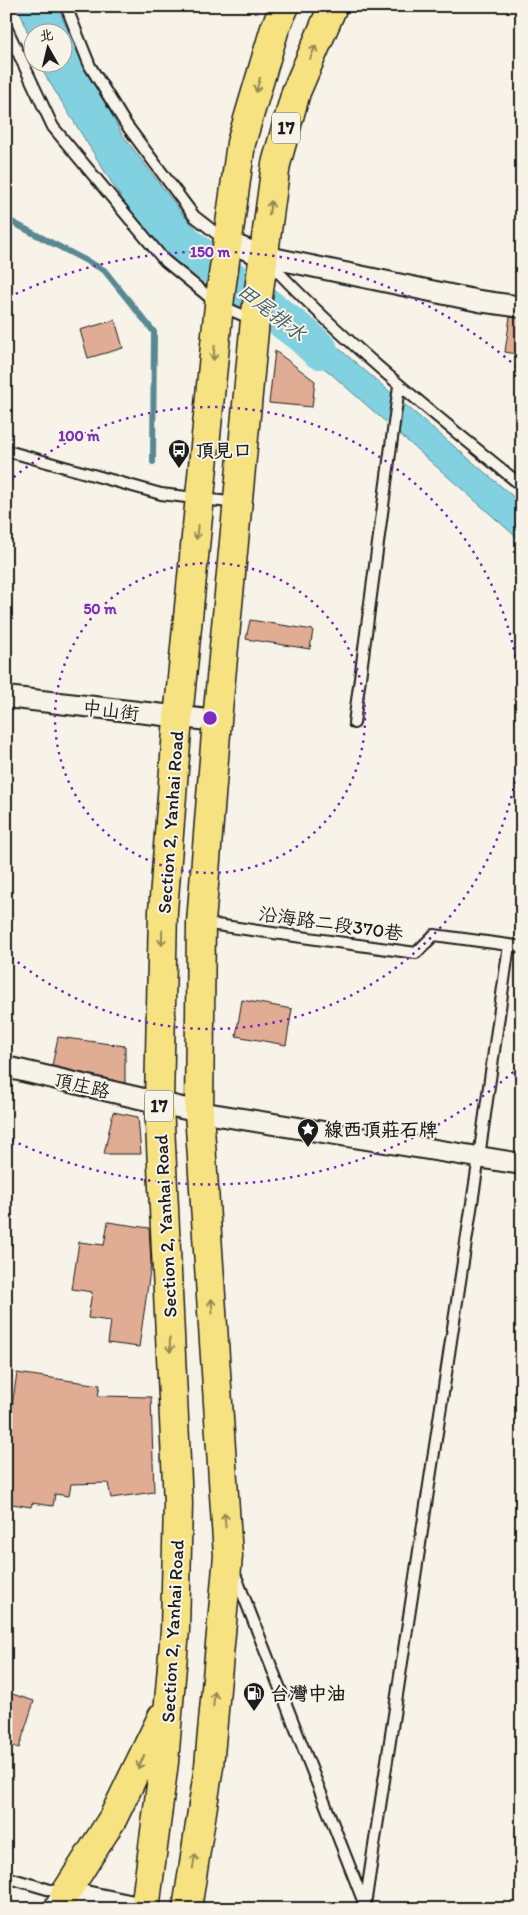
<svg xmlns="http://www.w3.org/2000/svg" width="528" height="1915" viewBox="0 0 528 1915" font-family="Itim,'LXGW WenKai TC',sans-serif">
<rect width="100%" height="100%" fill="#f7f3e8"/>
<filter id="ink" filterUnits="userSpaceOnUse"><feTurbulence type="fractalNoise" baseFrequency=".02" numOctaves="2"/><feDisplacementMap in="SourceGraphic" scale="10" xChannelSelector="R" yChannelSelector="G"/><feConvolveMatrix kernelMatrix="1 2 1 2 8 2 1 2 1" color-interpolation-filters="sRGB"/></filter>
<g filter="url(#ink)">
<path fill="#82d1e0" stroke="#598992" d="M18 6H58L64 22 121 133 185 217 202 235 198 271 160 245 130 212 45 75 40 63 62 62V32H32V44Z
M283 301 522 504V542L329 372 278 333Z"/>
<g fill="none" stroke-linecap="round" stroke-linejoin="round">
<path stroke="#598992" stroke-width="6" d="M6 219 104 270 154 332 153 462"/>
<path stroke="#82d1e0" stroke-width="38" d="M160 225 303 335 319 350"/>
</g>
<path fill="#e0ad94" stroke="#1c1c1c" d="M510 317 522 319V355L505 352Z
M115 320 123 348 88 358 80 330Z
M275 351 315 381 312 407 269 403Z
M250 620 313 630 310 649 246 639Z
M242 1000 292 1009 286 1045 236 1036Z
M58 1037 125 1046V1083L52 1066Z
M113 1112 138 1117 141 1154H104Z
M108 1222 149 1228 151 1264 139 1347 108 1343 111 1321 88 1318 92 1292 72 1289 79 1242 104 1245Z
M17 1373 100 1385 98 1396 151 1397 154 1492 111 1498 108 1483 71 1484 69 1496 55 1494 53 1506 32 1503 31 1507 6 1503V1445Z
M6 1692 34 1701 19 1748 6 1744Z"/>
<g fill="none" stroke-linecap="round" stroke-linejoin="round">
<g stroke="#1c1c1c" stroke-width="14">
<path id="service" d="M66 6 90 66 125 123 194 216 226 241
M6 27 53 127 164 260 219 305 254 320
M267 260C344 343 434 414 522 486
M6 452H11L161 494 237 503
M354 723 399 386
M202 923 416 953 434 935 509 945
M235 1574 364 1903
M6 1877 64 1894
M365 1905 479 1157 509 945 522 947"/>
</g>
<g stroke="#1c1c1c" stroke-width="24">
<path id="minor" d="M227 242 263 256 479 301 522 307
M6 697 217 721
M6 1067 199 1112 522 1164"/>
</g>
<g stroke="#1c1c1c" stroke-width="28">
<path id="tertiary" d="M56 1909 65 1894 138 1909"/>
</g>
<g stroke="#1c1c1c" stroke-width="31">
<path id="primary" d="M65 1894 113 1818 162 1717
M145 1909 164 1762 175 1630 178 1503 159 1103 163 911 178 718 219 305 241 143 275 28 285 6
M187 1909 209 1766 228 1556 199 1112 201 923 217 721 255 320 276 164 296 92 333 6"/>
</g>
<use href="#service" stroke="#f7f3e8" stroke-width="10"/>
<use href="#minor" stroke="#f7f3e8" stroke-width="20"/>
<use href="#tertiary" stroke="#f7f3e8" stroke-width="24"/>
<use href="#primary" stroke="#f7e281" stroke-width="28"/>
</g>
<defs><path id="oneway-shaft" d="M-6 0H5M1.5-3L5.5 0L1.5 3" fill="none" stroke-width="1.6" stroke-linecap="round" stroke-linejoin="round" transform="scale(1.25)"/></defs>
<g stroke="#948954">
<use href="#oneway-shaft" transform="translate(313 52) rotate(-67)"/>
<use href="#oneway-shaft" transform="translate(258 85) rotate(106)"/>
<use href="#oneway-shaft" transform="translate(270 208) rotate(-82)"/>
<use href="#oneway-shaft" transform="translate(214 353) rotate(95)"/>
<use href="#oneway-shaft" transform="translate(197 532) rotate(96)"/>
<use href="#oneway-shaft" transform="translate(162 938) rotate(91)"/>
<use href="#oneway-shaft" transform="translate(212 1306) rotate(-94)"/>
<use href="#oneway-shaft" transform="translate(170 1345) rotate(87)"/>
<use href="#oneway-shaft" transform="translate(225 1520) rotate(-94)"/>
<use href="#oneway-shaft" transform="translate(214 1699) rotate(-85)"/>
<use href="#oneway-shaft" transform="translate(141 1762) rotate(116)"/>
<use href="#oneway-shaft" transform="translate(194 1861) rotate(-81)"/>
</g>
</g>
<g fill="none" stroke="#7b2cbf" stroke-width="2.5" stroke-dasharray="2.5 5">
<circle cx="210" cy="718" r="155"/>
<path d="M8 482A311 311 0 1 1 8 954"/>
<path d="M519 1067A466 466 0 0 1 9 1139M9 297A466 466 0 0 1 519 369"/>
</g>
<defs>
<g id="bus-pin" transform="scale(1.125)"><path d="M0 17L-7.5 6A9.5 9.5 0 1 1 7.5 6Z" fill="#1c1c1c" stroke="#f7f3e8"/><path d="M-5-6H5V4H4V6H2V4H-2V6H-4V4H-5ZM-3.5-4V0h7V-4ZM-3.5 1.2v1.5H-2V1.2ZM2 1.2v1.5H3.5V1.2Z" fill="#fff"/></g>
<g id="sight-pin" transform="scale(1.125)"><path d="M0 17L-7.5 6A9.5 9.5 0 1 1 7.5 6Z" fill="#1c1c1c" stroke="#f7f3e8"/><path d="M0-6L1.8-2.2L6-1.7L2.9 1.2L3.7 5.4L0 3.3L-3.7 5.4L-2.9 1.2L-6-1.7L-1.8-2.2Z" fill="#fff"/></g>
<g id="fuel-pin" transform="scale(1.125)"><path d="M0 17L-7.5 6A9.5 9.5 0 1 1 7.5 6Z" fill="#1c1c1c" stroke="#f7f3e8"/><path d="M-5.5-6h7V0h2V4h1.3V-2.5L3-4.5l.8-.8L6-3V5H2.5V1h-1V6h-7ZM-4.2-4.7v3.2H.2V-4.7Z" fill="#fff"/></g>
</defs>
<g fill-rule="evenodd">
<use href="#bus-pin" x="179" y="450"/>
<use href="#sight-pin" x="308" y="1129"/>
<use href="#fuel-pin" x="254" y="1693"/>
</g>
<g text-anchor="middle" stroke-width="4" stroke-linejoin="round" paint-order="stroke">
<g fill="#f7f3e8" stroke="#5e5c59" stroke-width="1">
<rect x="272" y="112.5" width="28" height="31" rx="4"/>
<rect x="145" y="1090.5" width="28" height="31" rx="4"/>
</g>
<g font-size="18" font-weight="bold" fill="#1c1c1c">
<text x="286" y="134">17</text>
<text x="159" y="1112">17</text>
</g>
<g font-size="19" font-weight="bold" fill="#1c1c1c" stroke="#f7f3e8" text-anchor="start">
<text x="195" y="457">頂見口</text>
<text x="324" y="1136">線西頂莊石牌</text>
<text x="270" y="1700">台灣中油</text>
</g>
<g font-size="19" fill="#1c1c1c" stroke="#f7f3e8">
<text transform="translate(111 710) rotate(7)" y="7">中山街</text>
<text transform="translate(170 822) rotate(-86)" y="7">Section 2, Yanhai Road</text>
<text transform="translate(331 923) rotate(8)" y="7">沿海路二段370巷</text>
<text transform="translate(82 1085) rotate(13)" y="7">頂庄路</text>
<text transform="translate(165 1226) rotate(-93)" y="7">Section 2, Yanhai Road</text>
<text transform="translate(172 1631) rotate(-87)" y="7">Section 2, Yanhai Road</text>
</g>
<g font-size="20" font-style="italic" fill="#405b61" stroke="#f7f3e8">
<text transform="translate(272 312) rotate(38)" y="7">田尾排水</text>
</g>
</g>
<circle cx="210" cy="718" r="8" fill="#7b2cbf" stroke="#f7f3e8" stroke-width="2.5"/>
<g font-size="15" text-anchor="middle" font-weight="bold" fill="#7b2cbf" stroke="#f7f3e8" stroke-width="4" stroke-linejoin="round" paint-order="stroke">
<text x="210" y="257">150 m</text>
<text x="79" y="441">100 m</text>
<text x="100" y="614">50 m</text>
</g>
<rect width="528" height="1915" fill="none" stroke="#f7f3e8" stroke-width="25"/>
<rect x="12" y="12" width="503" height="1890" fill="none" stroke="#1c1c1c" stroke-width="2" filter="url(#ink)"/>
<g transform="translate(48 48) rotate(352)"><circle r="24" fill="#f7f3e8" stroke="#9f9d96"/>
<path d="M0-4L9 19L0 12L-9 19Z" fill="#1c1c1c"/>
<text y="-8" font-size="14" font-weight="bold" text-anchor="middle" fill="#1c1c1c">北</text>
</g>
</svg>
